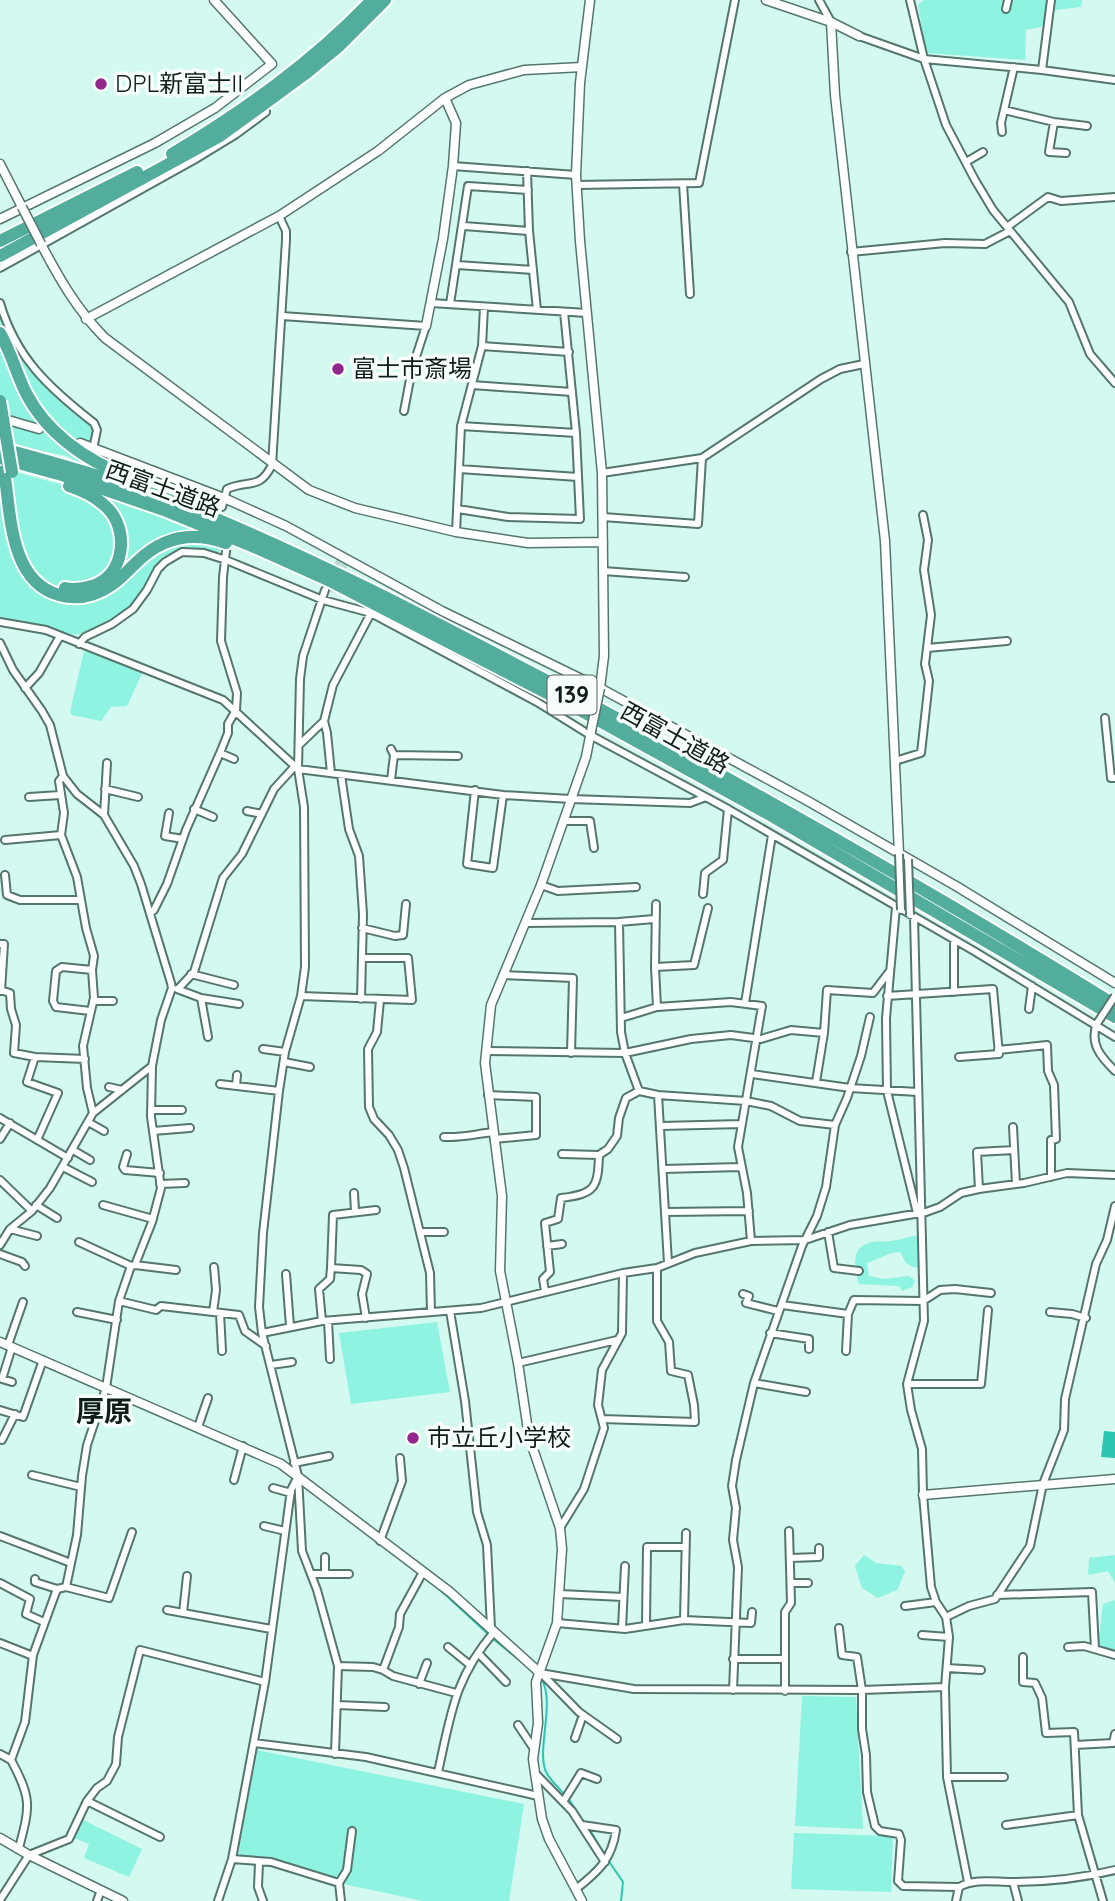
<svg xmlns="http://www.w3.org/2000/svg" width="1115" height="1901" viewBox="0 0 1115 1901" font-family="Quicksand,'Noto Sans JP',sans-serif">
<rect width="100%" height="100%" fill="#d3f9f0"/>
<path fill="#8ef3e0" d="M924 0H1082L1081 7 1055 10 1049 25 1026 30 1025 60 926 53 918 5Z
M0 299 22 354 87 417 95 442 88 467 66 456 0 442Z
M0 468 124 501 220 536 219 552 180 550 161 558 147 590 119 615 94 628 77 635 0 619Z
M84 651 144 669 127 706 111 707 101 721 72 715 70 712Z
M918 1235 923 1241 922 1264 915 1268 906 1263 900 1252 892 1253 867 1263 869 1276 883 1279 909 1276 915 1281 912 1287 902 1291 899 1286 859 1284C854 1267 850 1246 873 1242 878 1241 884 1242 890 1241 899 1240 909 1237 918 1235Z
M437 1322 450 1392 351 1404 339 1333Z
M864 1555 876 1563 902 1566 905 1572 897 1590 878 1598 862 1588 855 1566Z
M1115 1555V1583L1108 1571 1088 1575 1089 1558Z
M1115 1600V1654L1098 1645 1103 1604Z
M802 1696 856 1697 863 1829 795 1826Z
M257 1750 524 1804 509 1901H423L339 1883 238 1855Z
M79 1818 142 1849 129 1877 84 1858 89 1844 72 1837Z
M794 1833 893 1836 891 1892 791 1889Z"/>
<path fill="#2cc6b0" d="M1104 1431 1115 1432V1458L1101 1457Z"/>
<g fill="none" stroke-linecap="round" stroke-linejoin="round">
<path stroke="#2cc6b0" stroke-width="2" d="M302 1485 373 1538
M438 1588 488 1634
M492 1638 523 1663
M541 1678C556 1702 536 1750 546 1772 550 1780 558 1787 564 1794
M568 1798 584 1822
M588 1827 605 1855
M608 1860 623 1882 621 1901"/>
<path stroke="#b6d8d0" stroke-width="6" stroke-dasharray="6 3" stroke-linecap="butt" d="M325 590 341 557
M332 592 347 560"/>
<g stroke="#54766f" stroke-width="10">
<path id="minor" d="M819 0 831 22
M910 0 924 59 946 125 975 180 993 210 1069 302 1090 354 1115 383
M1006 9 1008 0
M859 36 924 59 1042 70 1115 80
M1014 67 1004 110 1054 122 1087 126
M1042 70 1051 0
M1054 122 1049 152 1066 153
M1002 132 1001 123 1004 110
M966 162 983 152
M453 166 576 175
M527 171 529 231 537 310
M683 184 690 294
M577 185 699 183 735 0
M464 226 529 231
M1007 227 1048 197 1061 201 1115 197
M851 252 945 243 985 244 1010 231
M457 265 533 270
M0 268 194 160 235 135 266 112
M0 303C16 358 49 388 94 423L97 430 93 449
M431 303 587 313
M450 304 468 186 528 190
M282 316 426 326 412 369 404 411
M482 346 569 352
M472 385 572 392
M461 426 576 433
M459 469 578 477
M602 473 702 458 821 379 840 369 864 364
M222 507 227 489C249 479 259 491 272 465L286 240V231L279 216
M458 509 508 517 580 519 576 433 564 312
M923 515 928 540 924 570 931 615 927 648
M603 517 698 524 702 458
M456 532 461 426 482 346 484 307
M603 571 685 577
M325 590 303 656 300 679 298 769 304 807 305 967 301 996 285 1052 279 1091 263 1233 259 1307 262 1333 298 1476 302 1551 317 1590 338 1666 335 1754
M0 622 46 630 223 700 298 769 503 795 571 799 690 803 706 797
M0 643 13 670 42 711 50 725 63 776 77 794 104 815 134 866 141 884 171 983 172 988 161 1020 152 1066 151 1117 161 1188 152 1222 135 1265 131 1266 119 1301 106 1388 87 1445 82 1476 77 1535 66 1587 57 1589 33 1655 25 1722 11 1760C32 1799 30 1806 19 1848
M79 644 85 637 112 624 133 609 147 590 158 569 165 562 182 552 204 553 226 560 323 600 371 613 537 702 590 735 728 809 974 951 1115 1037
M25 688 39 673 60 636
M1105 718 1111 778H1115
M299 745 324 721
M391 749 394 755 391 780
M220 753 234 759
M394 755 458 756
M895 761 921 753 929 681 925 664 927 648 1007 641
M331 773 327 733 324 721 333 685 371 613
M341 775 349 829 359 856 363 914 361 999
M63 776 59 781 64 813 61 835 77 877 86 928 94 956 92 970 94 998 83 1046 87 1088 93 1113
M105 789 138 797
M475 790 467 864 493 868 503 795
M29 797 60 795
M194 809 213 817
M247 811 262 814
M169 813 165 836 183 839
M104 815 107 763
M564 821H590L594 848
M5 840 61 835
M5 875 7 895 20 900H80
M541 885 558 891 636 887
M703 894 705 873 723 860 728 809
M656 904 655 967 657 1007
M896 907 886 1018 887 1091 917 1213
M150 913 154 910 167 884 186 830 220 753 228 733V724L236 710 237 693 221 641 223 577 226 551
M914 917 924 1321 907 1384 911 1410 922 1449 923 1495 931 1587 936 1602 946 1617 949 1637 945 1687 947 1777 968 1882
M619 922 621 1032 625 1053 639 1091 658 1095 746 1101 771 1106 800 1121 835 1125
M526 923 619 922 654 919
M362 928 395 936 403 935 406 904
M954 940V992
M0 944H4L1 991
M655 967 694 965 708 908
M191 974 234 985
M503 975 573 978 571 1053
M177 989 201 998 239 1004
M178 989 194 972 223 878 242 854 274 789 295 766
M0 990 10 993 11 1009 16 1025 14 1053 35 1057 85 1059
M301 996 412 1000 408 958H362
M887 996 993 989 999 1054 959 1057
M201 998 208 1037
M380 1000 377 1032 368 1049 369 1107 374 1119 389 1135 398 1150 404 1168 430 1273 431 1312
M93 1001H113
M745 1003 772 835
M1029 1009 1032 986
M90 1011 56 1007 53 1001 56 971 62 967 92 970
M621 1018 657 1007 731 1002 762 1006 738 1147 747 1193 751 1241
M1097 1023C1089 1044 1101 1057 1115 1071
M824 1033 827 990 873 993 889 972
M263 1049 285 1052
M998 1050 1047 1045 1048 1071 1054 1085 1056 1139 1051 1140V1177
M486 1051 625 1053 691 1039 731 1035 761 1039 791 1030 824 1033 816 1082
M35 1057 27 1082 58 1093 37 1140
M284 1062 310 1067
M752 1074 850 1088 918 1092
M220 1084 279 1091
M236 1086 237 1075
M109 1087 122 1090
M488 1095 536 1097V1135L494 1139
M658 1095 668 1263
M151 1110H182
M0 1118 68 1158
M88 1122 104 1131
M661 1126 742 1124
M1013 1127 1016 1184
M153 1131 190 1128
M444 1137C462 1138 475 1134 493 1132
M0 1139 10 1123
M73 1150 90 1160
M127 1154 123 1167 125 1170 160 1173
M562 1154 599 1155 608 1149 617 1136 619 1118 626 1098 639 1091
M63 1167 92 1182
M664 1169 740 1167
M0 1180 32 1211
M160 1184 185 1183
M979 1189 977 1152 1014 1150
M354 1193 355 1211
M36 1205 57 1218
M103 1205 153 1219
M665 1212 749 1211
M10 1229 37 1236
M421 1232H444
M828 1232 834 1268 859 1271
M79 1242 131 1266
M0 1245 10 1229 32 1211 50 1188 93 1113 152 1066
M547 1246 562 1244
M0 1254 22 1262 25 1266
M135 1265 176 1270
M286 1274 290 1326
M545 1291 543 1279 550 1272 545 1223 558 1219 561 1198C595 1194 598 1188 599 1155
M743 1294 749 1296 746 1303 778 1311
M119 1301 156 1310 161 1306 239 1315 245 1331 266 1346
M782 1305 848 1314 854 1300 923 1301 940 1290 955 1289 991 1293
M450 1311 465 1401 477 1512 487 1545 491 1628
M77 1312 117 1320
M213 1312 216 1290 214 1267
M1050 1312 1072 1314 1086 1318
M220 1313 222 1351
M366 1318 362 1294 367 1274 361 1270 331 1268 333 1215 376 1210
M322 1321 319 1289 330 1279 331 1268
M328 1321 330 1359
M262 1333 322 1321 481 1308 623 1273 657 1268 695 1253 751 1241 805 1240 850 1225 926 1212 940 1207 961 1193 979 1189 1024 1183 1067 1173 1115 1175
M770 1333 809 1339V1349
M8 1345 23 1302
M12 1347 2 1379 12 1382
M846 1351 848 1314
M518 1363 617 1340
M271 1365 292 1362
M754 1383 806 1392
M907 1384H981L988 1310
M0 1410 23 1417 43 1360
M602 1419 695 1422 694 1405 688 1375 671 1371 669 1342 657 1321V1268
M198 1427 208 1398
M2 1440 15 1414
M294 1463 329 1456
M32 1475 81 1487
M234 1480 243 1446
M273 1488 291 1493
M264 1526 285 1531
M560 1528 584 1489 604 1428 598 1405 602 1370 622 1333 623 1273
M0 1536 71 1563
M380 1541 402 1481 400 1458
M325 1557V1574
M790 1558 819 1557V1548
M311 1574H349
M35 1579V1582L57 1589
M0 1583 30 1599 26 1614 44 1622
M791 1583H808
M66 1587 109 1598 132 1532
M560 1594 623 1597
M997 1595 1092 1592 1095 1649
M905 1606 936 1602
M167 1610 271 1629
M183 1613 187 1576
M946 1617 969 1606 995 1599 1030 1546 1043 1484 1064 1430 1065 1399 1096 1264 1107 1240 1115 1206
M684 1620 686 1533
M557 1623 625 1629 684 1620 751 1623 752 1612
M646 1624 647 1547H685
M622 1628 625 1566
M839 1628 842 1655 857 1657 862 1690V1729L866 1755 867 1792 875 1826 880 1831 899 1834 901 1840 898 1881 903 1886 959 1887
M922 1635 949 1637
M0 1643 33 1656
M448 1647 470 1665
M1068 1647 1084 1646 1115 1655
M478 1653 506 1682
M1023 1657V1682L1035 1683 1042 1698 1046 1733 1074 1732 1078 1815 1103 1901
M733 1659H784
M338 1666 373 1667 383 1670 393 1676 456 1693
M947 1668 981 1670
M383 1670 399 1627 400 1614 423 1572
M540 1673 634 1689 862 1690 945 1687
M542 1674 579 1712 617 1739
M419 1684 427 1663
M733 1690 738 1567 733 1540 736 1508 732 1486 736 1460 754 1383 802 1246 817 1216 826 1187 835 1125 847 1098 861 1056 870 1017
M785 1691V1612L791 1603 789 1531
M337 1705 385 1707
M518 1725 534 1749
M575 1738 583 1715
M254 1743 366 1757 538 1796
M1075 1745 1113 1743 1115 1734
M0 1754 11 1760
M438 1772C451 1714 454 1679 494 1632
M536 1774 572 1811 605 1862
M947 1777H1004
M87 1801 160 1837
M563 1802 581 1773 597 1779
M1006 1825 1078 1815
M232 1859 271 1862 339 1883 341 1901
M259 1863 258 1887 263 1901
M1013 1882 1018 1901
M339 1883 347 1870 352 1831
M576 1889C598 1872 612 1859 616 1830L582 1825
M0 1900 29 1855 69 1839 87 1801 97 1788 107 1781 116 1764 118 1737 140 1650 265 1682
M97 1901 101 1890
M218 1901 232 1859 265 1682 291 1490 297 1478
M956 1901 959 1887C975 1878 994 1882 1012 1882 1046 1882 1083 1878 1115 1870"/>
</g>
<g stroke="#54766f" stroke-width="11">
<path id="tertiary" d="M590 0 580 83 576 175 580 241 602 473 604 656 600 688
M766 0 831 22 859 36
M831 22 835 95 885 541 899 854
M0 164 22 207
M0 219 155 143 215 108 272 64 214 0
M41 244C59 278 77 310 105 338L309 490 355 508 456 532 528 543 603 542
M86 319 279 216 378 151 445 98 469 85 524 70 582 67
M426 326 443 239 453 166 456 123 445 98
M1 418 39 429
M80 443 224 498 286 526 442 611 600 688 806 800 956 886 1115 983
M0 1342 281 1464 450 1592 540 1673
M923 1495 1115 1479
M0 1838 29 1855 123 1901
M582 1901 549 1839 542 1819 535 1773 533 1759 538 1723 536 1682 557 1623 562 1549 560 1528 529 1437 518 1363 500 1271 502 1196 485 1063 491 1005 541 885 586 757 591 731"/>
</g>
<g stroke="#fff" stroke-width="16">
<path id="motorway" d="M172 154C245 110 313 62 372 0
M0 241 137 172
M0 256 220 136 305 74 339 46 385 0
M0 333C11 352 16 373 26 393 48 436 89 462 133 479
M0 448C67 466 133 485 197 511 325 563 448 629 570 693 754 791 937 895 1115 1005
M0 458 62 475 164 510 259 549 328 580 578 709 772 816 1115 1017
M4 471C11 513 9 581 59 595 77 600 95 596 110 586 121 579 128 570 138 561 163 537 193 531 226 543
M65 588C74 590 83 589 92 586 123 576 129 536 111 512 100 499 85 491 69 486"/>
</g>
<use href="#minor" stroke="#fff" stroke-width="6"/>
<use href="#tertiary" stroke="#fff" stroke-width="8"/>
<use href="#motorway" stroke="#52ad9d" stroke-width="12"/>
<g stroke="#54766f" stroke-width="10" stroke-linecap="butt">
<path id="minor-bridge" d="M899 854 901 910
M908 859 910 915
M1098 1022 1115 996"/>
</g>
<g stroke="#54766f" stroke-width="11" stroke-linecap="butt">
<path id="tertiary-bridge" d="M22 207 41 244
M591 731 600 688"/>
</g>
<g stroke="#fff" stroke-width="16" stroke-linecap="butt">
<path id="motorway-bridge" d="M0 401 12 472"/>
</g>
<use href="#minor-bridge" stroke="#fff" stroke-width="6"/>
<use href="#tertiary-bridge" stroke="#fff" stroke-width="8"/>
<use href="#motorway-bridge" stroke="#52ad9d" stroke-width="12"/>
</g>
<g fill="#92288c" stroke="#f7fefc" stroke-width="2.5">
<circle cx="101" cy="84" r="7"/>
<circle cx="338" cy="369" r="7"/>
<circle cx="413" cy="1438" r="7"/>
</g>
<g text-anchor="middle" stroke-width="7" stroke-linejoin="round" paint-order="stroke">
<rect fill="#f7fefc" stroke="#55615e" stroke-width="2" x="547.5" y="675.5" width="49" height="39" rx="5"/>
<g font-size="23" font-weight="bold" fill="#101e1b">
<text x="572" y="703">139</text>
</g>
<g font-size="24" fill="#101e1b" stroke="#f7fefc" text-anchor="start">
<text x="115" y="92">DPL新富士II</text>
<text x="352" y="377">富士市斎場</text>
<text x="427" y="1446">市立丘小学校</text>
</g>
<g font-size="24" fill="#101e1b" stroke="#f7fefc">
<text transform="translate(163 489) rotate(20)" y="8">西富士道路</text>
<text transform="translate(675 738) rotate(29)" y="8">西富士道路</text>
</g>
<g font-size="28" font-weight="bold" fill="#101e1b" stroke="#f7fefc">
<text x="104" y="1421">厚原</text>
</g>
</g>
</svg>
